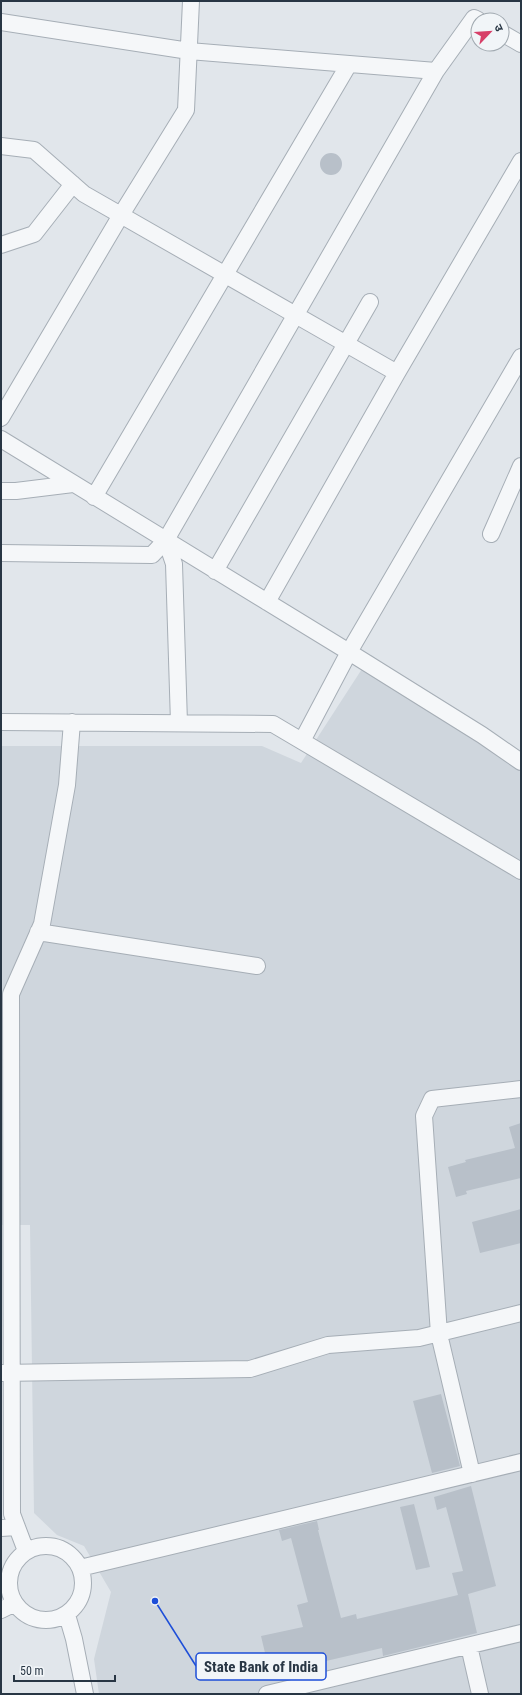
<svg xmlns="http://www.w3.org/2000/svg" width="522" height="1695" viewBox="0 0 522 1695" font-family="'Roboto Condensed','Noto Sans Devanagari',sans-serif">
<rect width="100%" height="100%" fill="#e1e6eb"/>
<path fill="#cfd6dd" d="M371 655 521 767V1694H99L94 1659 111 1592 84 1546 57 1535 34 1513 30 1225H1V746H262L301 763Z"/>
<path fill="#b8c0c9" d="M320 164a11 11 0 1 1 22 0a11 11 0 1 1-22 0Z
M521 1123V1178L466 1191 467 1194 456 1197 448 1167 466 1162 465 1160 515 1148 509 1127Z
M521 1209V1243L480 1253 472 1222Z
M441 1394 460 1466 432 1473 413 1401Z
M471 1486 496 1586 468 1594 477 1633 383 1656 382 1648 270 1674 261 1636 303 1627 297 1605 308 1602 291 1538 282 1541 279 1530 317 1521 319 1530H318L341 1618 356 1614 357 1619 458 1595 452 1573 463 1571 446 1507 437 1510 434 1497Z
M414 1504 430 1567 416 1570 400 1507Z"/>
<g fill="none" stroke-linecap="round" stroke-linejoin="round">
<g stroke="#a6aeb6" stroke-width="18">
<path id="minor" d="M1 22 189 51 436 71
M502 33 521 44
M1 146 34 150 84 194 397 373
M1 245 34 234 73 184
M1 418 121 215 186 110 191 1
M1 439 349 652 482 735 521 762
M1 491H16L73 484
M94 497 349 64
M491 534 521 466
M166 540 174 564 179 723
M1 553 152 555 166 540 436 71 474 18 478 20
M215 571 370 302
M267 602 397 373 521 161
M1 722 273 724 521 871
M302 741 349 652 521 357
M38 932 257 966
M1 1373 250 1369 328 1345 419 1338 521 1313
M472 1474 439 1334 424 1116 432 1099 521 1089
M1 1528 17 1527
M9 1583a37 37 0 1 1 74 0a37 37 0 1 1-74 0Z
M26 1551 12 1514 11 994 42 924 67 785 72 722
M80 1568 521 1462
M1 1610 15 1603
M67 1615 74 1639 85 1694
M469 1646 480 1694
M267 1694 521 1633"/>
</g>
<use href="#minor" stroke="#f5f7f9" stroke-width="16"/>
</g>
<path fill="none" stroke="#1d4ed8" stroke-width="1.5" d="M155 1601L196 1666"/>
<circle fill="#1d4ed8" stroke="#f1f5f8" stroke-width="1.5" cx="155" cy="1601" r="4"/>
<rect fill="#f1f5f8" stroke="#1d4ed8" stroke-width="1.5" x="196" y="1653" width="130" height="27" rx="4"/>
<g font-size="15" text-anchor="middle" font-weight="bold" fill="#283644">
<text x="261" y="1672">State Bank of India</text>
</g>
<rect width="522" height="1695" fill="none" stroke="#283644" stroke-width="4"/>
<g transform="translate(490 32) rotate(65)"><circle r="19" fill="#f1f5f8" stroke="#a1a9b0"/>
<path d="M0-3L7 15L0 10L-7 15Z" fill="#d73f68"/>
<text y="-6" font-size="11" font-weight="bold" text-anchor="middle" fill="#283644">उ</text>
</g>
<path d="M14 1675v6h101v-6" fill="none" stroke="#283644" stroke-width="2"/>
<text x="20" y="1675" font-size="12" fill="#283644" stroke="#f1f5f8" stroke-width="3" paint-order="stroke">50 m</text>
</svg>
